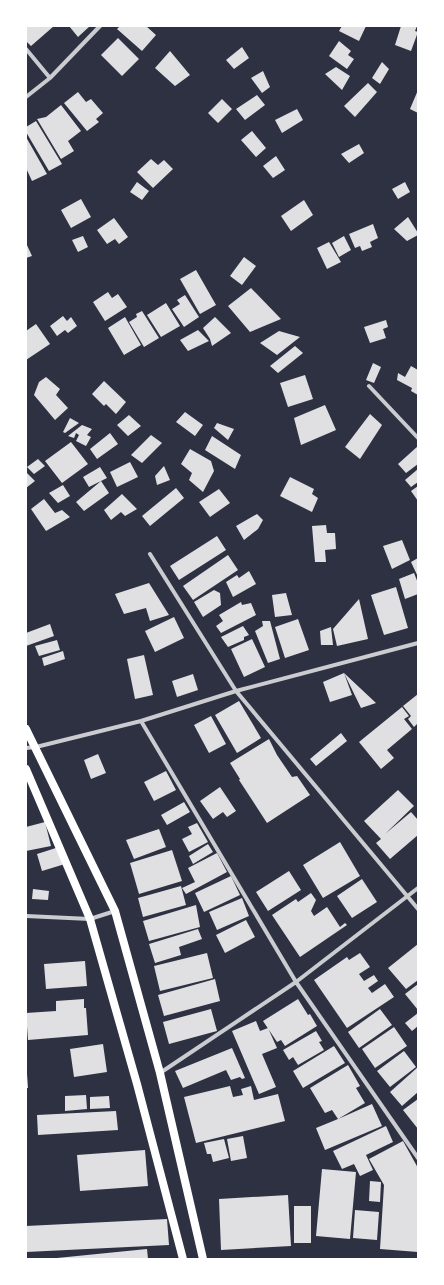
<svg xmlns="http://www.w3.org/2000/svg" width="444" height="1285" viewBox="0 0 444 1285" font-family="Inter,sans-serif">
<rect width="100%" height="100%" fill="#2d3142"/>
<path fill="#e0e0e3" d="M26 26H54L31 46 26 41Z
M69 26H90L78 37Z
M120 26H146L156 35 142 51 117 29Z
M342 26H366L359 41 339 31Z
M401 26H417L415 31 418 32 411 51 395 45Z
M118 38 139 59 122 76 101 55Z
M339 41 351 51 348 55 354 59 347 69 329 56Z
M242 47 249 58 234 69 226 60Z
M170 51 190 75 175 86 155 68Z
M382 62 389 69 380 84 372 78Z
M336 67 350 76 342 90 325 74Z
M263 71 270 87 262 93 251 78Z
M368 83 377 92 355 117 344 106Z
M418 90V113L410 109Z
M78 92 86 102 91 99 103 113 96 119 99 122 87 131 64 103Z
M257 95 265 105 245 120 236 109Z
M222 99 232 109 218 123 208 113Z
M61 105 81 131 68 141 74 151 61 159 37 119 46 117Z
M297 109 303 120 282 133 275 120Z
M36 121 62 164 49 171 26 132V127Z
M252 131 266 148 256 157 241 140Z
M26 137 47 174 32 181 26 168Z
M359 144 364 153 349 163 341 154Z
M276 156 285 170 273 178 263 166Z
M151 159 158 165 164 160 173 169 153 188 137 172Z
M137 182 149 191 142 200 130 192Z
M405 182 410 192 398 199 392 189Z
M81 199 91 217 71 228 61 210Z
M304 200 313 215 291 231 281 216Z
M408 217 418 233V235L407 241 394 229Z
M114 218 128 237 119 244 115 239 107 244 97 230Z
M373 224 378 238 370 242 372 247 362 251 360 246 355 248 349 234Z
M83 236 88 247 78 252 72 240Z
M344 236 351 250 339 257 332 243Z
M329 242 341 262 327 269 317 248Z
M26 243 32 256 26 258Z
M244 257 256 266 242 285 230 276Z
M196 270 216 305 200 314 180 279Z
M251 288 281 319 250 332 228 306Z
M108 292 112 298 118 294 127 307 105 321 93 302Z
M185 295 199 317 184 327 172 309 180 304 177 300Z
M166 303 180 326 161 337 147 315Z
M142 311 159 338 144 347 129 322 137 317 136 314Z
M63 316 67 321 71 317 77 326 68 333 65 330 57 336 50 326Z
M125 317 141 345 124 355 108 328Z
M215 317 231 333 212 346 210 339 203 328Z
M386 320 388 327 383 329 386 338 370 343 364 327Z
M36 324 50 344 26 360V331Z
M198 330 209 341 188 351 180 340Z
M279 331 300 337 277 355 260 343Z
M295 346 303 353 278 373 270 366Z
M373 363 381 367 374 383 366 380Z
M411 366 418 370V395L411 391 412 388 397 380 398 373 405 377Z
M305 375 313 399 288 407 280 383Z
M46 377 60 389 56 395 68 408 55 420 34 395 39 382Z
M104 381 126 402 116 414 106 404 104 406 92 394Z
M325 405 336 430 301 445 294 418Z
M185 412 203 425 195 436 176 422Z
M370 414 382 425 360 459 345 447Z
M129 415 141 426 128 436 117 425Z
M70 418 79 423 65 433 63 432Z
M217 423 234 429 228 440 214 428Z
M82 425 92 429 87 435 91 437 86 446 76 441 79 435 76 433 74 438 68 436Z
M110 433 118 444 97 459 90 449Z
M151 435 162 443 142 463 131 455Z
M212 436 241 455 235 469 205 450Z
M71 442 88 464 62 483 45 461Z
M418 446V464L406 473 398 464Z
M190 449 211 461 214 471 203 492 189 480 192 473 181 464Z
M38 459 45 466 34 474 27 467Z
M130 462 138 477 117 487 110 472Z
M164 466 170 480 157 485 155 476Z
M100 467 107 478 101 481 109 493 84 511 76 502 101 481 89 487 83 477Z
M418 469V482L411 487 405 480Z
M26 472 35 481 26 488Z
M290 477 314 489 312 494 318 498 312 512 280 496Z
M63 485 70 496 58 503 49 493Z
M418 486V501L411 491Z
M176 488 184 498 150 526 142 516Z
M219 489 230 503 210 517 199 502Z
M122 494 137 509 125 516 121 512 111 520 104 510Z
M44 499 55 513 62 510 70 517 46 531 31 509Z
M257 514 263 520 258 529 244 540 236 526Z
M326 525 327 533H335L336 549 325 550 326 562H315L312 526Z
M217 536 226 550 179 580 170 566Z
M402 540 410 560 392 569 383 546Z
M228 555 238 570 193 600 183 586Z
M418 558V577L411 562Z
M249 571 256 584 233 597 226 582 237 575 239 578Z
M414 573 418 583V594L405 599 399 579Z
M149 583 169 615 150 621 146 608 124 614 115 594Z
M396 587 408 628 384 635 371 595Z
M214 590 220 593 221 605 203 617 194 602Z
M286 593 292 615 275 617 272 595Z
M359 599 368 639 337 646 333 629Z
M241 602 242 605 251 603 256 615 221 633 216 626 223 621 219 615Z
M174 617 184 638 155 652 145 631Z
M298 619 309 650 285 658 275 627Z
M262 621H270L280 659 268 663 255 631 263 626Z
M50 624 54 636 26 646V633Z
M243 626 249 635 244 637V640L228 647 221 637Z
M331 627 333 645H321L320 631Z
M252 639 265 667 244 677 231 649Z
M57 640 60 650 39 656 35 646Z
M63 651 65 659 44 666 42 658Z
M144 655 153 695 135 699 127 659Z
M344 673 352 695 330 702 323 682Z
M344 673 376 703 361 708Z
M193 674 198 690 177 697 172 681Z
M418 694V723L414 727 408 719 411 716 403 706Z
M239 701 261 738 237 753 215 715Z
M402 707 409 716 404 719 412 729 387 750 394 758 381 769 359 742Z
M211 716 226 744 209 753 194 725Z
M341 733 347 741 316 766 310 759Z
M269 739 277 755 292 777 297 776 310 795 267 823 239 780 240 779 230 763Z
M98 754 106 773 91 779 84 760Z
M166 771 176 790 154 801 144 782Z
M220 787 236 811 227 817 223 812 213 819 200 801Z
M398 790 414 806 385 834 411 812 418 820V835L390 859 376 843 381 839 364 821Z
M184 802 190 812 167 825 161 815Z
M45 822 51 846 26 851V827Z
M197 823 208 842 189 852 182 839 192 834 188 827Z
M159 829 166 847 134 859 126 840Z
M340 842 360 876 323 898 303 865Z
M208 844 213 852 193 864 189 856Z
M59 847 65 864 42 871 37 854Z
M172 850 182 881 139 894 130 863Z
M217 853 227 872 186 894 182 888 195 882 188 868Z
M289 871 301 890 268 911 256 892Z
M231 876 240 895 204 912 195 893Z
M362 879 377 902 352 918 337 896Z
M181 886 186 905 143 917 138 898Z
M33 889 49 891 48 900 32 899Z
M311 893 316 900 311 911 314 916 327 907 340 927 345 923 347 925 300 957 272 915 296 899 298 902Z
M242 898 249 916 217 930 209 912Z
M196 905 200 927 149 941 143 921Z
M246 920 255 937 225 953 216 935Z
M198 929 202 939 179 947 181 955 155 963 149 944Z
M418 944V980L406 989 388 968Z
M207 953 213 978 160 991 154 966Z
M360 953 370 967 359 974 364 981 374 975 378 981 368 988 372 993 385 984 394 997 347 1028 314 980 347 957 349 960Z
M85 961 87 986 46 989 44 964Z
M215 979 220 1001 164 1016 158 995Z
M418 984V1010L405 994Z
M84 999V1008H86L88 1035 28 1040 26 1013 56 1011V1001Z
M298 999 308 1015 310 1014 317 1026 285 1046 281 1040 277 1042 263 1021Z
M211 1009 217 1031 169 1044 163 1022Z
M380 1009 392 1025 359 1048 348 1032Z
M418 1013V1026L412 1031 405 1023Z
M256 1021 260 1031 268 1028 277 1048 262 1054 276 1087 259 1094 232 1031Z
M394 1027 407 1046 375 1068 362 1049Z
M316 1031 322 1041 319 1042 324 1050 298 1065 293 1057 289 1060 283 1050Z
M103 1044 107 1072 74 1077 70 1049Z
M334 1046 345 1063 303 1088 293 1071Z
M232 1048 245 1078 242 1079 240 1077 231 1080 226 1070 183 1088 175 1071Z
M404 1051 416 1067 390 1087 377 1071Z
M348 1065 360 1086 356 1088 365 1103 338 1119 372 1104 382 1126 325 1150 316 1128 338 1119 332 1110 325 1113 310 1088Z
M418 1067V1092L402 1106 390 1092Z
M26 1074H27L28 1088H26Z
M230 1086 233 1097 243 1095 241 1089 251 1086 254 1100 278 1094 285 1121 196 1143 184 1097Z
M86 1095 87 1109 65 1111V1096Z
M109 1096 110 1108 90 1109V1097Z
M418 1099V1129L403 1110Z
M116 1111 118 1130 38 1135 37 1115Z
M386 1126 393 1142 366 1155 373 1170 360 1176 354 1164 342 1169 333 1151Z
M243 1136 247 1158 231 1161 227 1139Z
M224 1139 229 1158 213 1162 211 1154H207L204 1143Z
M403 1141 418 1168V1252L380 1249 384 1185 369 1159Z
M145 1150 148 1186 80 1191 77 1155Z
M322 1169 356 1172 350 1239 316 1236Z
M370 1181 381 1182 380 1202 369 1201Z
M288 1195 291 1246 221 1250 219 1199Z
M294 1206H311V1243H294Z
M355 1210 379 1212 377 1240 353 1238Z
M167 1219 169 1245 26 1252V1226Z
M147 1249 148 1259H57V1258Z"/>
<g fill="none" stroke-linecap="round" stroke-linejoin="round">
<path stroke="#caccd0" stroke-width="4" d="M26 49 50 78
M26 97 50 78 100 26
M369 386 418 438
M150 554 236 691 418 909
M141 721 296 982 418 1158
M26 748 36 747 141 721 236 691 418 643
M26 916 90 919 115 911
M160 1073 296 982 418 888"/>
<path stroke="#fff" stroke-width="8" d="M26 729 115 911 160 1073 203 1259
M26 769 90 919 137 1084 183 1259"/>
</g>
<rect width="444" height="1285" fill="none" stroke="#ffffff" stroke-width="54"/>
</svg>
